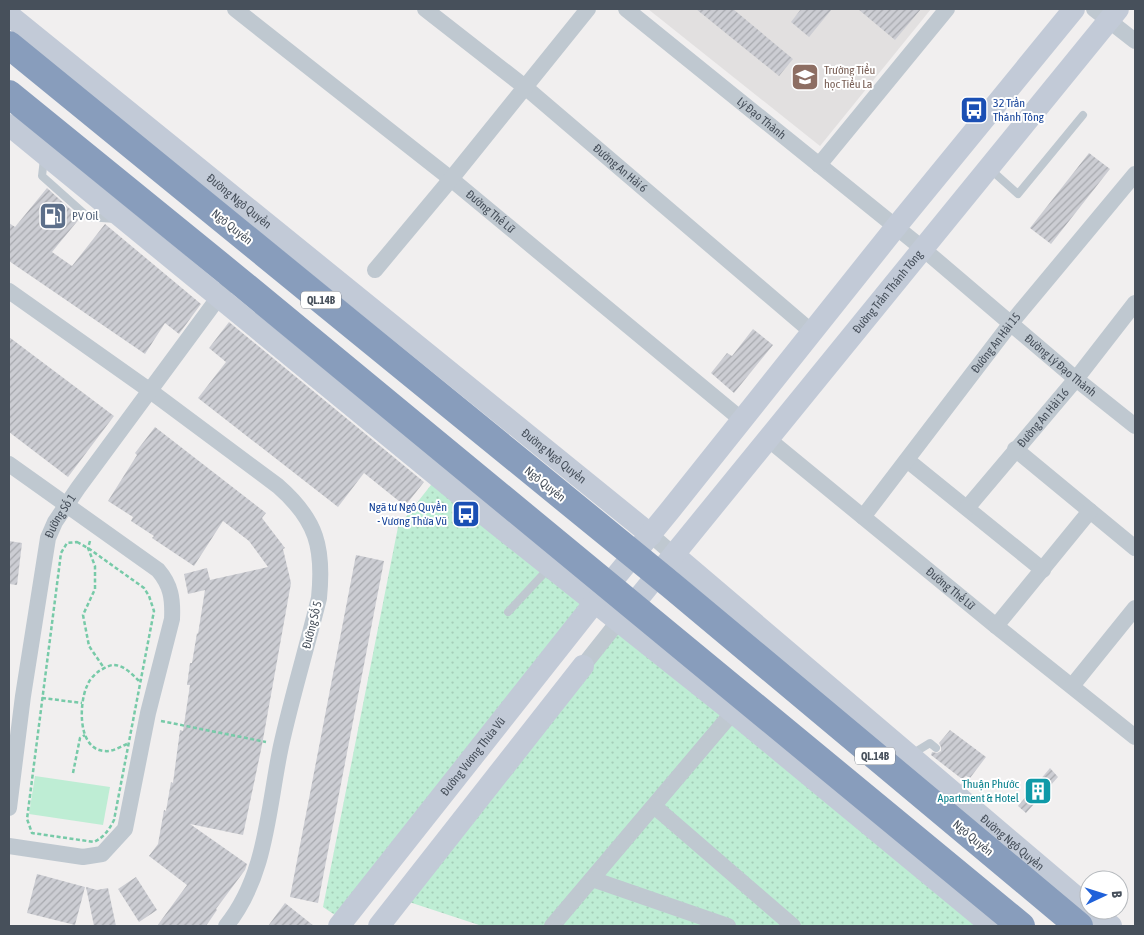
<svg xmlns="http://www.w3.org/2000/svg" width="1144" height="935" viewBox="0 0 1144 935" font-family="'Asap Condensed',sans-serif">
<defs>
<pattern id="grass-dots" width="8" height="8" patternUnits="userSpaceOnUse" patternTransform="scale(1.25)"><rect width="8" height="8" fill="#beedd4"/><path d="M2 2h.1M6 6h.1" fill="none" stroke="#a5cdb8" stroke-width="1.8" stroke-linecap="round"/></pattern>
<pattern id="building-hatch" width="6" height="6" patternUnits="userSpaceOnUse" patternTransform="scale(1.25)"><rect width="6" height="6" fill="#cccdd3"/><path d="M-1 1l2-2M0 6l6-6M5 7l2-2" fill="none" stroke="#a7a9ae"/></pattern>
</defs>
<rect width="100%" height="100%" fill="#f1efef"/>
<path fill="#e2e0e0" d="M648 9H931L820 146Z"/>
<path fill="url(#grass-dots)" d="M438 476 595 602 344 921 323 907 398 527Z
M618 621 992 926H482L400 899Z"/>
<path fill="#beedd4" d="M35 776 110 787 103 825 29 814Z"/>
<path fill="url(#building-hatch)" d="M696 9H733L793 59 779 76Z
M801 9H832L809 37 791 22Z
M858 9H921L895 40Z
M1089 153 1110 169 1051 244 1030 228Z
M47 188 80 218 52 252 72 266 105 224 201 304 179 334 165 323 145 354 9 261V223L15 227Z
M229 322 424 482 405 506 364 473 338 507 198 398 226 362 209 348Z
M753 329 773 345 734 393 711 373 727 353 732 356Z
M9 337 114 416 68 477 9 432Z
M155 427 266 513 262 518 285 548 283 549 291 583 262 745 243 835 190 824 247 864 245 870 216 909 217 910 206 926H157L187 885 149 856 158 844 164 810 166 811 171 782 173 783 180 730 183 731 190 685H187L190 663H192L197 633 198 634 205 590 188 594 184 574 207 568 210 580 268 567 249 541 223 521 194 566 152 538 154 536 131 521 133 517 108 501 137 455 135 453Z
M9 541 22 543 17 585 9 584Z
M356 555 384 561 318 903 290 897Z
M950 730 986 757 970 778 966 776 962 779 931 755 932 752 937 753 941 751V747L939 743Z
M1050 768 1058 777 1026 813 1018 806Z
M37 874 85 887 75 925 27 913Z
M136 877 157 910 139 922 118 889Z
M86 887 97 890 108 888 116 926H94Z
M285 903 314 926H268Z"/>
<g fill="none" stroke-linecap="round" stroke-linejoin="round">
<path stroke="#77caa8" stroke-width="2.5" stroke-dasharray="4 2.5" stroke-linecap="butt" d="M90 541 88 548 95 566V589L83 615 89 646 104 668
M77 542 88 548 144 588 149 596 154 611 114 820C109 830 104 837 94 842L32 833 27 819 61 553 67 543Z
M42 698 82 703
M161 721 266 742
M127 744C120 747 112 752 105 751 77 750 79 703 87 686 89 680 94 675 99 671 103 669 109 665 113 665 124 665 132 674 139 681
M73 773 80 738 85 735"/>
<path stroke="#bfc8d0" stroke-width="8" d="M44 159 42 176 88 217 115 219
M990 169 1018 194 1083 115
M508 612 549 568
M912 754 930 743 936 748
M961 795 967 782"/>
<g stroke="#bfc8d0" stroke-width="16">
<path id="s1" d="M235 9 451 179 742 420"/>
<path id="s2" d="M425 9 525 87 812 332"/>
<path id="s3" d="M626 9 922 248 1076 379 1135 426"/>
<path d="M1094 9 1135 41"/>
<path d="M819 165 947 9"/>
<path d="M375 270 451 179 588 9"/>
<path d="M9 291 149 390 278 486C317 520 324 548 319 598 307 647 292 696 281 746 268 807 267 876 226 926"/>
<path id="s4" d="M768 439 996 626 1135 737"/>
<path d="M1015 449 1135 548"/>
<path d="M907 460 1043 570"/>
<path d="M9 464 158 570C171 585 173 599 172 619L148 713 125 829 102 854 83 857 9 846"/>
<path id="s5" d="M967 508 1076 379 1135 303"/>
<path id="s6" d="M863 517 1011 323 1135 174"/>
<path d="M651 535 674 555"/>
<path d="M996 626 1090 511"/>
<path d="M583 666 625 613"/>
<path d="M1072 686 1135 608"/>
<path d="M654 806 793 926"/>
<path id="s7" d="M9 808 23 696 48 538 55 522 78 488 224 290"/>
<path d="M592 879 728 926"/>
<path d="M552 926 733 712"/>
</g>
<g stroke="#c2cad7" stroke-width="22">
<path id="s8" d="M9 15 651 535"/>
<path d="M9 125 485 515 724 705 992 926"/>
<path id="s9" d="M674 555 1089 908"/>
<path d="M608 586 671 509 895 228 1074 9"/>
<path id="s10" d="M632 606 1118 9"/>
<path d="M1092 910 1111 926"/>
<path id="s11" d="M339 926 595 602"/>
<path d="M379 926 583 666"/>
</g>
<path stroke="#889dbc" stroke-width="28" d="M9 45 671 585 1079 926
M9 94 234 277 1021 926"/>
</g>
<defs>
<g id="school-square" transform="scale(1.4375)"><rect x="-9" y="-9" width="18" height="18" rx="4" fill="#8d6e63" stroke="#fff"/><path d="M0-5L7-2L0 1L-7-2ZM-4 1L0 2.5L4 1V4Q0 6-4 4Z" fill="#fff"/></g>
<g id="bus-square" transform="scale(1.4375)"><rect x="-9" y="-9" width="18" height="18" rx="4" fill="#1a4fb4" stroke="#fff"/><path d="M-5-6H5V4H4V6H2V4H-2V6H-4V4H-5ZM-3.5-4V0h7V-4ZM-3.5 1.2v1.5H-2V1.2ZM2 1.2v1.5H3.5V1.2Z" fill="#fff"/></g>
<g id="fuel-square" transform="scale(1.4375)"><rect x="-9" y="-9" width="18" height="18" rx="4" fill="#5c6f8a" stroke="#fff"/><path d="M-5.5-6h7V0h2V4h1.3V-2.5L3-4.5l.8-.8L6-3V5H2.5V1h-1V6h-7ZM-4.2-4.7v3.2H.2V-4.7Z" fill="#fff"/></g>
<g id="building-square" transform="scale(1.4375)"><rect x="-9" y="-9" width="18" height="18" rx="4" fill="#0f9aa8" stroke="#fff"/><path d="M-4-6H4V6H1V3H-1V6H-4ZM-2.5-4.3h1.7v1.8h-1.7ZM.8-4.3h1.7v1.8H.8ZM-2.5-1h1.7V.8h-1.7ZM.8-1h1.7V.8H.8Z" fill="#fff"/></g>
</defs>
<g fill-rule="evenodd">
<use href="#school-square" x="805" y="77"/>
<use href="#bus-square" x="974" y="110"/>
<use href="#fuel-square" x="53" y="216"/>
<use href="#bus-square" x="466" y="514"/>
<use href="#building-square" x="1038" y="791"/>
</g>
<g text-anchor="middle" stroke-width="4" stroke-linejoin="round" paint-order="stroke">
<g fill="#fff" stroke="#7e848c" stroke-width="1">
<rect x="301" y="291.5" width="40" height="17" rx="4"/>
<rect x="855" y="747.5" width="40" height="17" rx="4"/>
</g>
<g font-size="11" font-weight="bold" fill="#47505b">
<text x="321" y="304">QL.14B</text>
<text x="875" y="760">QL.14B</text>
</g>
<g font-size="12" fill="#785e54" stroke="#fff" text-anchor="start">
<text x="824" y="74">Trường Tiểu<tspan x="824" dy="14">học Tiểu La</tspan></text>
</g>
<g font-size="12" fill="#164399" stroke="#fff" text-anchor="start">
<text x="993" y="107">32 Trần<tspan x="993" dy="14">Thánh Tông</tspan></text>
<text x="447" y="511" text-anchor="end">Ngã tư Ngô Quyền<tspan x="447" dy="14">- Vương Thừa Vũ</tspan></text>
</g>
<g font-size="12" fill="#47505b" stroke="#fff">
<text dy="4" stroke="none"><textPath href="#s3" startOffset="174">Lý Đạo Thành</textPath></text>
<text dy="4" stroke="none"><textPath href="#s2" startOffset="252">Đường An Hải 6</textPath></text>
<text dy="4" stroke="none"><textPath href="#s8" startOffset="296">Đường Ngô Quyền</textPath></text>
<text dy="4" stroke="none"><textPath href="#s1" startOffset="326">Đường Thế Lữ</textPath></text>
<text transform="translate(232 227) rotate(39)" y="4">Ngô Quyền</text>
<text dy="4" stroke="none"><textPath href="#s10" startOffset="405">Đường Trần Thánh Tông</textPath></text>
<text dy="4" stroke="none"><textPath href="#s6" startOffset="219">Đường An Hải 15</textPath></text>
<text dy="4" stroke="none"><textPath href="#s3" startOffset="562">Đường Lý Đạo Thành</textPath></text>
<text dy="4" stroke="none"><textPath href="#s5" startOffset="118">Đường An Hải 16</textPath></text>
<text dy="4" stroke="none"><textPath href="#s8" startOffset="701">Đường Ngô Quyền</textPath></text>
<text transform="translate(545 484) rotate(39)" y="4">Ngô Quyền</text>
<text dy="4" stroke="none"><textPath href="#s7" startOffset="298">Đường Số 1</textPath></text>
<text dy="4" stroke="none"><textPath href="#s4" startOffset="236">Đường Thế Lữ</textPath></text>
<text transform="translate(312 625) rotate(-76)" y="4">Đường Số 5</text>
<text dy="4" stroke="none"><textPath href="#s11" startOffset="216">Đường Vương Thừa Vũ</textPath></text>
<text transform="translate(973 838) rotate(40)" y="4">Ngô Quyền</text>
<text dy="4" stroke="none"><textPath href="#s9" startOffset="444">Đường Ngô Quyền</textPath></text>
</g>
<g font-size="12" fill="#4e5e75" stroke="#fff" text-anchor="start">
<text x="72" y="220">PV Oil</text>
</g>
<g font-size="12" fill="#0d838f" stroke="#fff" text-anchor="end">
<text x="1019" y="788">Thuận Phước<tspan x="1019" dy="14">Apartment &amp; Hotel</tspan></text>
</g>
</g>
<rect width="1144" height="935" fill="none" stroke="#47505b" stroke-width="20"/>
<g transform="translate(1104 895) rotate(86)"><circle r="24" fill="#ffffff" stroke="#b5b9bd"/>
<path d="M0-4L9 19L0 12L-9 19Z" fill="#1f61da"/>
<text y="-8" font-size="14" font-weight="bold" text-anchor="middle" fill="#47505b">B</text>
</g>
</svg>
